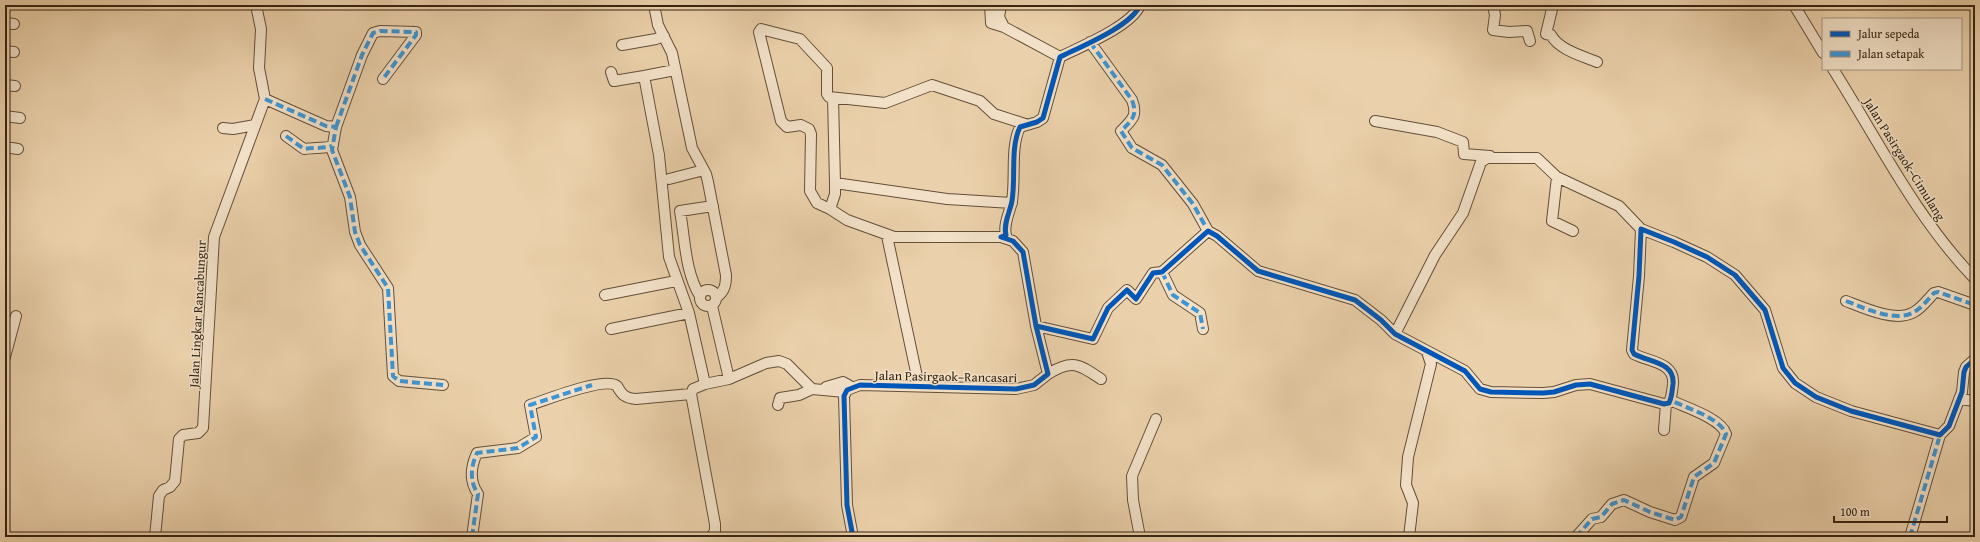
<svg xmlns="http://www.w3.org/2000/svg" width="1980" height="542" viewBox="0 0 1980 542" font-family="'Gentium Book Plus',serif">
<rect width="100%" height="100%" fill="#ebd1ab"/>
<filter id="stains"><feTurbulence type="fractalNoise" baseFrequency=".005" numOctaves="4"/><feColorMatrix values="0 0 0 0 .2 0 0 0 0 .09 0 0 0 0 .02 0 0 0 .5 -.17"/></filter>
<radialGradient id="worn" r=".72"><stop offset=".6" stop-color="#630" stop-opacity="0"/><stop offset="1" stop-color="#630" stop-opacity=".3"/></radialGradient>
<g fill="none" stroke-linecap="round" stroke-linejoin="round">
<g stroke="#634f39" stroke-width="12">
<path id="minor" d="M654 5 658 25 672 53 692 148 706 174 708 182 726 275C726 284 725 291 717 297
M990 5 991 23 1004 27
M1001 5 999 17 1004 27 1060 57
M1493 5 1495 15 1493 30 1509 32 1527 31 1530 41
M1553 5 1546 34 1551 35C1559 50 1583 56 1597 62
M1794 5 1823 53
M5 23 14 24
M1090 42 1132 100C1138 116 1132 120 1121 131L1132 148 1162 165 1193 204 1208 231
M622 45 656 39 664 36
M5 51 14 52
M1833 69C1878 140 1916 218 1975 279
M675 70 644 76 659 155 669 257 689 313 705 384 729 379 766 363 779 361 787 364 812 389 845 392
M611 72 614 81 644 76
M5 85 15 86
M833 98 835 183
M265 99 326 126 336 127 332 150 350 197 355 232 360 245 388 288 393 376 399 381 443 385
M5 116 20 118
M1375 121 1437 132 1463 142 1464 154 1490 156
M336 127 362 55 373 33 380 31 416 32V35L383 79
M223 128 233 129 255 125
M286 136 304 149C314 147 322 149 332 146
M5 147 18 149
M1557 177 1552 221 1573 231
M669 179 704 170
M830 209 817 203 810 191 811 134 809 129 801 125 787 127 781 121 759 32 761 29 800 39 827 68V94L829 97 885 103 932 85 980 101 994 114 1025 124
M887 236 919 386
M1001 237H894L847 220 830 209 835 194V183L947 199 1012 203
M1162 272 1173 295 1200 313 1203 329
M700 298a8 8 0 1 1 16 0a8 8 0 1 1-16 0Z
M605 295 676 281
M700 296C685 272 685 239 680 211L713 206
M1846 301C1864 308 1896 323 1914 312 1922 308 1928 299 1934 293L1938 292 1975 305
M712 306 729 379
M1036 326 1093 339 1108 308 1127 290 1136 299 1153 273 1162 272 1208 231 1217 236 1258 271 1355 300 1381 320 1395 334 1465 371 1480 389 1491 392 1543 393 1554 392 1576 385 1590 384 1664 404 1669 403C1672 397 1672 391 1673 384 1675 362 1649 362 1634 354L1632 350 1639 276 1641 229 1674 242 1707 257 1735 275 1765 310 1783 368 1795 383 1816 397 1851 411 1940 435 1949 426 1962 392 1964 372 1966 367 1975 359
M611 329 689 313
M1395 334 1435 255 1463 213 1481 162 1487 158H1537L1557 177 1619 206 1641 229
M5 357 16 316
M1048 374C1072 359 1079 364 1101 379
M705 384 693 389 691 394 715 524V531L711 537
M826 387 843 382 852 387
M1959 399 1975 401
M778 405 780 398 799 395 812 389
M1664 430 1666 404
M155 537 159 496 163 490 170 487 175 481 179 439 183 435 198 433 203 428 214 237 265 99 259 68 261 29 256 5
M472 537 478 494C469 481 471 466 477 453L518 448 536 437 530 405C546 400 605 376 617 386 622 395 625 398 636 399L691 394
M853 537 847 505 844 396 847 390 860 385 1016 389 1034 385 1048 374 1036 326 1023 252 1013 241 1001 237 1006 235C1003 224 1010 212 1012 201 1016 177 1010 148 1020 127L1037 122 1043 118 1060 57C1080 47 1132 26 1140 5
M1140 537 1133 500 1132 476 1156 419
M1409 537 1413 503 1406 485 1408 457 1431 364 1427 352
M1576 537 1592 519 1601 517 1612 504 1624 500 1650 512 1675 520 1681 517 1694 477 1714 463 1726 434C1721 418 1684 407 1670 400
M1910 537 1940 435"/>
</g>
<use href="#minor" stroke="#f2e1c8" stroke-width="10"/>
<path stroke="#3e95d3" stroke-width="4" stroke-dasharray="8 4" stroke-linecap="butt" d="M1090 42 1132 100C1138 116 1132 120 1121 131L1132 148 1162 165 1193 204 1208 231
M265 99 326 126 336 127 332 150 350 197 355 232 360 245 388 288 393 376 399 381 443 385
M336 127 362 55 373 33 380 31 416 32V35L383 79
M286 136 304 149C314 147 322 149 332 146
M1162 272 1173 295 1200 313 1203 329
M1846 301C1864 308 1896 323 1914 312 1922 308 1928 299 1934 293L1938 292 1975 305
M472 537 478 494C469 481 471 466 477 453L518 448 536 437 530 405 592 385
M1576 537 1592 519 1601 517 1612 504 1624 500 1650 512 1675 520 1681 517 1694 477 1714 463 1726 434C1721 418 1684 407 1670 400
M1910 537 1940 435"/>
<g stroke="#f2e1c8" stroke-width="8">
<path id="cycleway" d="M1036 326 1093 339 1108 308 1127 290 1136 299 1153 273 1162 272 1208 231 1217 236 1258 271 1355 300 1381 320 1395 334 1465 371 1480 389 1491 392 1543 393 1554 392 1576 385 1590 384 1664 404 1669 403C1672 397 1672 391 1673 384 1675 362 1649 362 1634 354L1632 350 1639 276 1641 229 1674 242 1707 257 1735 275 1765 310 1783 368 1795 383 1816 397 1851 411 1940 435 1949 426 1962 392 1964 372 1966 367 1975 359
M853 537 847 505 844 396 847 390 860 385 1016 389 1034 385 1048 374 1036 326 1023 252 1013 241 1001 237 1006 235C1003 224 1010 212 1012 201 1016 177 1010 148 1020 127L1037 122 1043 118 1060 57C1080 47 1132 26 1140 5"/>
</g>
<use href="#cycleway" stroke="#0057b8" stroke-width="5"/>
</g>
<g text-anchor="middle" stroke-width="3" stroke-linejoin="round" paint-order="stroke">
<g font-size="13" fill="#362413" stroke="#f2e1c8">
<text transform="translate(1905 159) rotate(58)" y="5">Jalan Pasirgaok–Cimulang</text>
<text transform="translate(197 314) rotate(-87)" y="5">Jalan Lingkar Rancabungur</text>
<text transform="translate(946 376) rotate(1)" y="5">Jalan Pasirgaok–Rancasari</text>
</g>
</g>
<rect width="1980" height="542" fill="none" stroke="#ebd1ab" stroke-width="20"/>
<rect x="6" y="6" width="1968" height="530" fill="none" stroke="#362413" stroke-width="2"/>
<rect x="10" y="10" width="1960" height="522" fill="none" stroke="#362413"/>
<rect x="1822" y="18" width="140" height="52" fill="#f2e1c8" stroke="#a79580"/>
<rect x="1830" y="31" width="20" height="6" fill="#0057b8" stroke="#a79580"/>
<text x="1858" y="38" font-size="12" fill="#362413">Jalur sepeda</text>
<rect x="1830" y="51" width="20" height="6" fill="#3e95d3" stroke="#a79580"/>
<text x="1858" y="58" font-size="12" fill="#362413">Jalan setapak</text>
<path d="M1834 516v6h113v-6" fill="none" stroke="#362413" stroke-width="2"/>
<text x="1840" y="516" font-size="12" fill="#362413" stroke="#f2e1c8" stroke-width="3" paint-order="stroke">100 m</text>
<rect width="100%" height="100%" filter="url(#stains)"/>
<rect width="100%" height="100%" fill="url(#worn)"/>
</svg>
